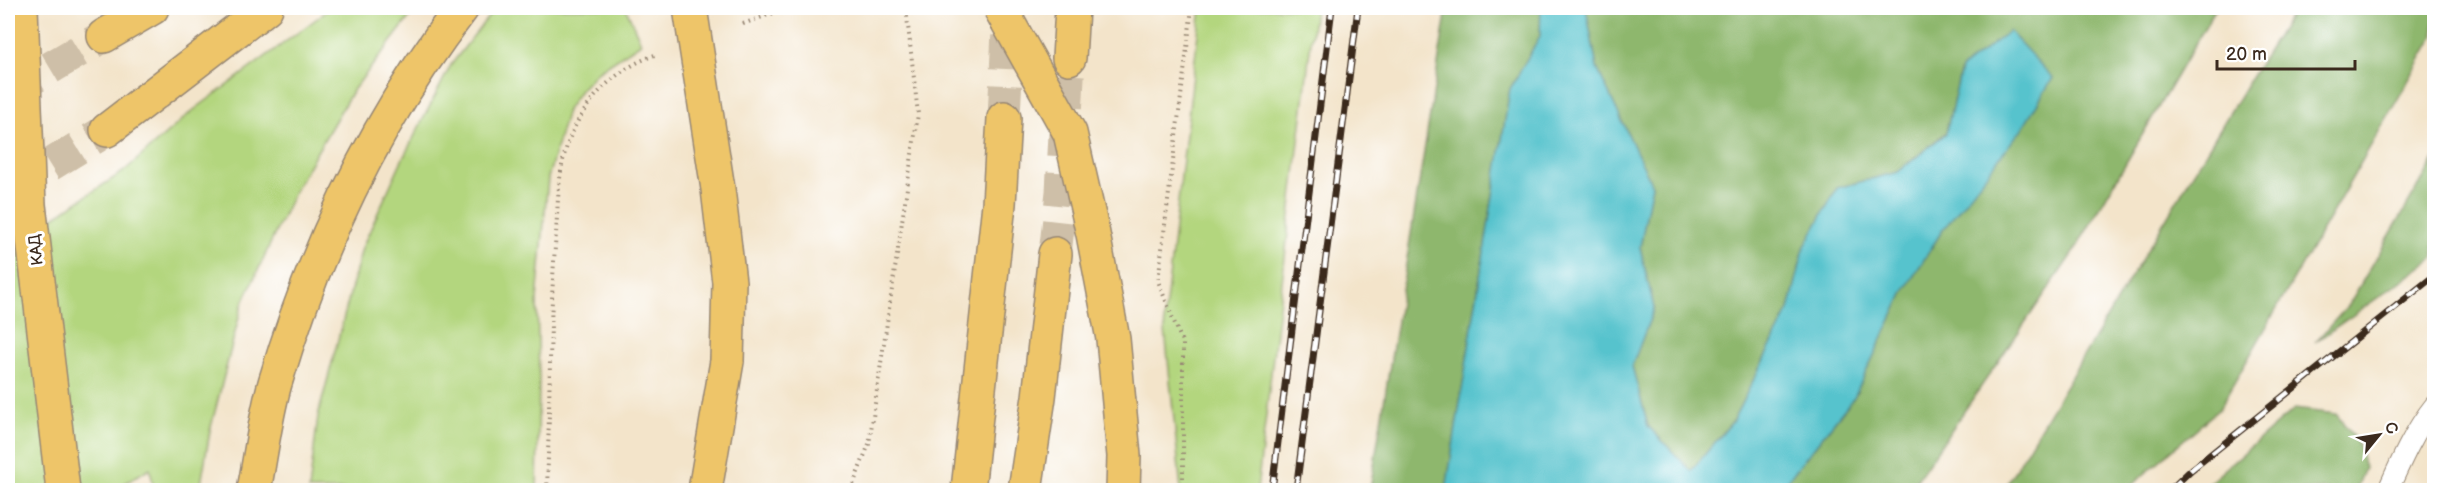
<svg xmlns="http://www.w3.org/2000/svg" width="2442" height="498" viewBox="0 0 2442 498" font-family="'Balsamiq Sans',sans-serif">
<rect width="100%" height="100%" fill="#fff"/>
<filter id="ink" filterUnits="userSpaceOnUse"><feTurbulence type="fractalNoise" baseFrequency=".0167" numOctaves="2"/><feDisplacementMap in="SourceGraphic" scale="12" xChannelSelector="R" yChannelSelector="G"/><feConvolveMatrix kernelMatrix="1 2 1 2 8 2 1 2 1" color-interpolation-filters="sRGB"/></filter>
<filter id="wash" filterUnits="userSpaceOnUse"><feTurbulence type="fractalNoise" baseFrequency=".008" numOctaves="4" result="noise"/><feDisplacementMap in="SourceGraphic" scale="24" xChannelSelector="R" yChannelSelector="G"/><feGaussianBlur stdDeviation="1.35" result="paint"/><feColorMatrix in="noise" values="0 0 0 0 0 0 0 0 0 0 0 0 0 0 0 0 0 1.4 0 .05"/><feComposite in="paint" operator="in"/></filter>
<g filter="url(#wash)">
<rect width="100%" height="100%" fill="#f3e4ca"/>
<path fill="#b3d67e" stroke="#77804e" stroke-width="1.5" d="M331 8H417L351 93 296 188 242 305 210 431 200 490H154L150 468 114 490H8V247L123 172 191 112Z
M495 8H626L641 43 597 72 580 90 567 110 548 178 537 300 539 377 537 490H309L318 416 362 248 400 164 451 65Z
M1201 8H1315L1257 490H1181L1164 320Z"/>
<path fill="#8eb76d" stroke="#647046" stroke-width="1.5" d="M1447 8H1541L1540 36 1510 89 1446 490H1370Z
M1586 8H2216L2077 247 1910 490H1780L1854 397 1906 288 1942 231 1961 69 1946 132 1898 172 1837 188 1804 248 1789 310 1732 422 1691 471 1648 426 1632 366 1654 308 1640 247 1652 185 1597 68Z
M2295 8H2434V36L2219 409 2126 490H2003L2244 89Z
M2434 160V258L2315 342 2348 306Z
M2294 409 2336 414 2356 439 2365 468 2356 490H2201Z"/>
<path fill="#56c3cd" stroke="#487676" stroke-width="1.5" d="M1541 8H1586L1597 68 1652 185 1640 247 1654 308 1632 366 1648 426 1691 471 1732 422 1789 310 1804 248 1837 188 1898 172 1946 133 1961 69 2009 31 2053 78 2021 130 1942 231 1906 288 1854 397 1780 490H1446L1510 89 1540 36Z"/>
</g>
<g filter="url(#ink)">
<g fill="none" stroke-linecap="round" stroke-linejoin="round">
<path stroke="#cebfa8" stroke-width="33" stroke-dasharray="33 16" stroke-linecap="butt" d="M8 93 104 36
M8 191 107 130"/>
<path stroke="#cebfa8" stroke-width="33" stroke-dasharray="33 16" stroke-linecap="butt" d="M1004 118 1009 9
M1055 254 1062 192 1069 58"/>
<g stroke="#978774" stroke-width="22">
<path id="service" d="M2388 490C2401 461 2414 431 2434 406"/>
</g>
<g stroke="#978774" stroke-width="36">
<path id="primary" d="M104 36 152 8
M107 130 266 8
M254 490C261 455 265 418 275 383 315 248 376 120 462 8"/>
</g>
<g stroke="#978774" stroke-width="36">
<path id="trunk" d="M705 490 727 361"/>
</g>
<g stroke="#978774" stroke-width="36">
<path id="motorway" d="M1069 58 1072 8
M968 490 999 204 1004 118
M1025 490 1039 397 1055 254"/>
</g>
<path stroke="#978774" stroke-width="4" stroke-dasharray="1.5 4.5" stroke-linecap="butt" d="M743 24 788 8
M547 490C550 405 549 319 556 234 558 202 558 165 571 135 587 98 617 68 655 55
M851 490 869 444 918 114 906 8
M1183 490V344L1158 281 1192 8"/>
<use href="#service" stroke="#fff" stroke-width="20"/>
<use href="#primary" stroke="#eec569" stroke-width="33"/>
<use href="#trunk" stroke="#eec569" stroke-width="33"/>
<use href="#motorway" stroke="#eec569" stroke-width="33"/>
<g stroke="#3b2a1e" stroke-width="7">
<path id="rail" d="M1272 490 1332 8
M1296 490 1358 8
M2170 490 2191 470 2434 276"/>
</g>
<use href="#rail" stroke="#fff" stroke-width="4.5" stroke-dasharray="14" stroke-linecap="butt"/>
<g stroke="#978774" stroke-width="36" stroke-linecap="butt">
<path id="trunk-bridge" d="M690 8 718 189 729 282 727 361
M1000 8 1070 133 1093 234 1113 339 1124 456 1123 490"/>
</g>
<g stroke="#978774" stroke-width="36" stroke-linecap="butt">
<path id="motorway-bridge" d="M21 8 29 205 63 490"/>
</g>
<use href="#trunk-bridge" stroke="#eec569" stroke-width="33"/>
<use href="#motorway-bridge" stroke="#eec569" stroke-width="33"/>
</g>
</g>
<g text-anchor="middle" stroke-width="6" stroke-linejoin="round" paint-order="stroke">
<g font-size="16" fill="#3b2a1e" stroke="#fff">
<text transform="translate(35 250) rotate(-97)" y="6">КАД</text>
</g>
</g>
<rect width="2442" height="498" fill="none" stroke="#fff" stroke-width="30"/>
<g transform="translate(2379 435) rotate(60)" stroke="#ffffff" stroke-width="4.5" paint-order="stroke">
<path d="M0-4.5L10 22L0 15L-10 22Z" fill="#3b2a1e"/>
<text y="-9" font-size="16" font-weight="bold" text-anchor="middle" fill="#3b2a1e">С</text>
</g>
<path d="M2217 60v9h138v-9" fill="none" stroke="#3b2a1e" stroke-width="3"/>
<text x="2226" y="60" font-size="18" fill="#3b2a1e" stroke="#ffffff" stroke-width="4.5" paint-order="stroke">20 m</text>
</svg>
